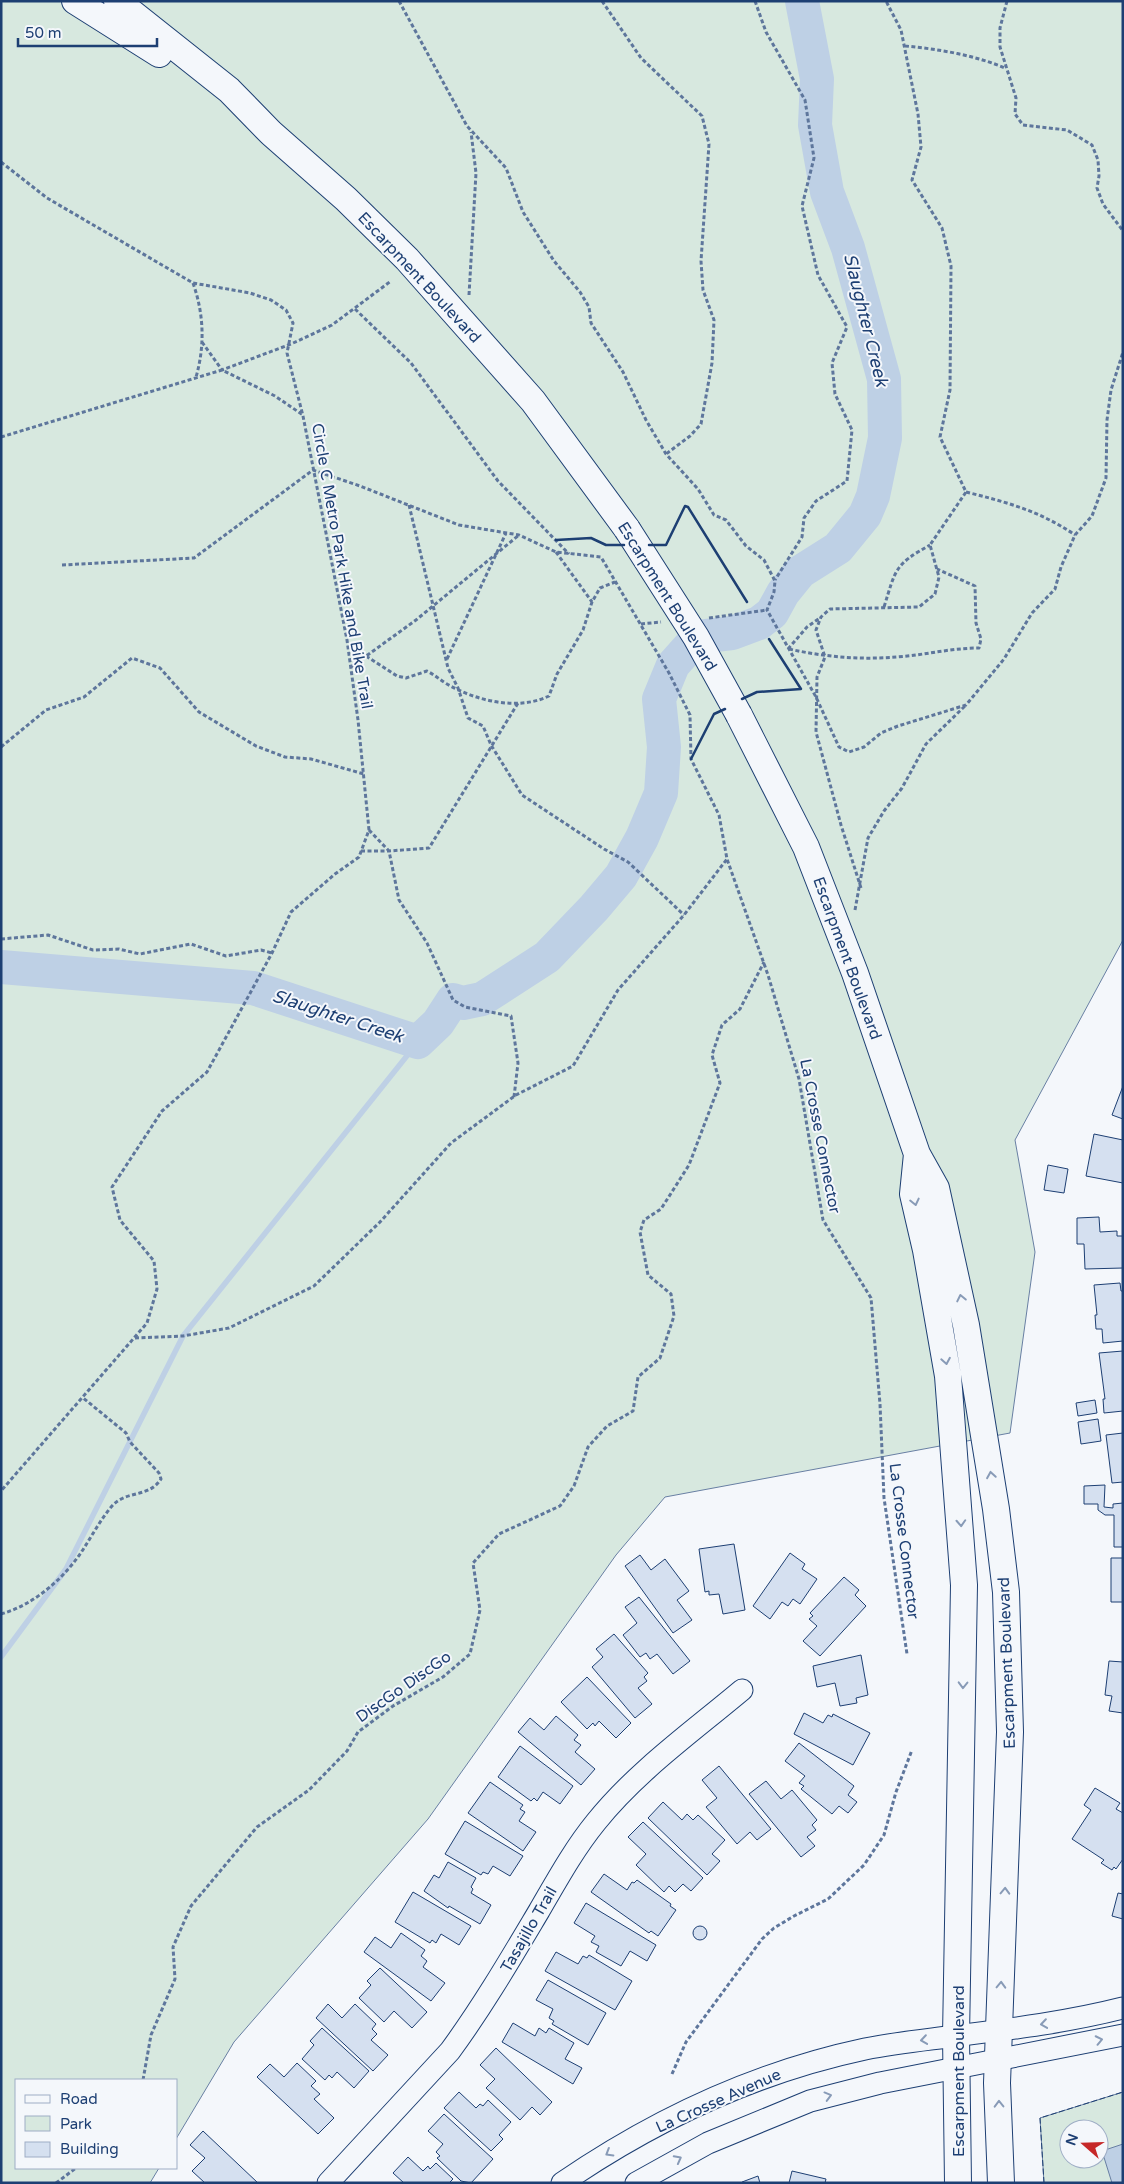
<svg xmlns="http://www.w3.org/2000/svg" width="1124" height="2184" viewBox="0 0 1124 2184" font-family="'Varela Round',sans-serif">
<rect width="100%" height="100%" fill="#f4f7fb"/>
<path fill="#d7e8df" stroke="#687fa3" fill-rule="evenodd" d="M1 1H1123V940L1015 1140 1035 1252 1010 1433 665 1497 616 1555 428 1819 234 2042 176 2139V2080H16V2168H159L150 2183H1Z
M1123 2092V2183H1044L1040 2118ZM1069 2129H1099V2159H1069Z"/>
<path fill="#bed0e5" stroke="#687fa3" d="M1123 2144V2183H1112L1102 2151Z"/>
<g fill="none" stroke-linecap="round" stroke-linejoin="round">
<path stroke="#bed0e5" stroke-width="5.5" d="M1 1657 66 1569 183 1336 418 1042"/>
<path stroke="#bed0e5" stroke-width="34" d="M1 967 253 988 418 1042 438 1023 453 1000 463 1003 482 999 547 957 594 908 621 876 642 838 661 793 664 747 659 699 673 665 698 637 732 633 759 623 772 613 783 593 800 572 838 548 865 515 873 496 885 438 884 379 848 248 827 192 815 125 817 79 802 1"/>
</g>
<path fill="#d5e0f0" stroke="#1d3f73" d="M1123 1086V1119L1112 1115Z
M1094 1134 1123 1140V1183L1086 1176Z
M1048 1165 1068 1169 1064 1193 1044 1190Z
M1099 1217 1100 1232 1117 1231V1236H1123V1268L1085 1269 1084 1244H1077V1218Z
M1120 1283 1121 1291H1123V1341L1103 1343 1102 1329H1096L1095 1315H1097L1094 1285Z
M1123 1351V1411L1104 1413 1103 1399H1105L1099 1353Z
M1095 1400 1097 1413 1078 1416 1076 1403Z
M1098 1419 1101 1441 1081 1444 1078 1422Z
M1123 1433V1482L1112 1483 1106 1435Z
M1105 1485 1104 1507 1113 1508V1504L1123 1503V1547H1114V1515H1105L1098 1510V1504H1084V1486Z
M734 1544 745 1610 723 1614 719 1594 709 1595V1591L705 1592 699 1549Z
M790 1553 805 1564 802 1569 817 1579 800 1604 793 1599 788 1606 782 1602 770 1619 753 1606Z
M640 1555 651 1570 665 1559 689 1591 677 1600 692 1620 673 1633 625 1566Z
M1111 1558H1123V1602H1111Z
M844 1577 859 1590 855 1595 866 1606 820 1656 803 1641 817 1626 809 1619 813 1616 810 1613Z
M639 1597 690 1661 673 1674 657 1654 650 1659 646 1653 640 1657 623 1635 637 1623 625 1607Z
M614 1634 648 1673 644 1677 647 1681 638 1688 652 1704 635 1718 592 1667 603 1657 596 1649Z
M861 1655 868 1695 856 1698 857 1703 840 1706 835 1683 817 1687 813 1666Z
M1109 1661 1123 1662V1713L1109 1711 1112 1696 1105 1695Z
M587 1677 631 1723 616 1738 599 1721 595 1726 593 1723 587 1729 561 1702Z
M804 1713 823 1723 828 1715 832 1717 833 1714 870 1733 853 1765 794 1734Z
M556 1716 578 1735 574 1740 581 1745 575 1752 595 1769 581 1785 518 1732 530 1718 544 1730Z
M799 1743 854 1786 848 1795 857 1802 848 1813 839 1806 832 1814 801 1789 804 1786 799 1783 805 1776 785 1761Z
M520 1746 573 1786 560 1804 543 1792 537 1801 534 1798 531 1801 498 1777Z
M719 1766 771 1829 757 1840 750 1832 737 1844 706 1807 717 1798 702 1780Z
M766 1781 781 1799 792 1790 817 1820 812 1825 816 1830 807 1837 815 1846 801 1857 749 1794Z
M490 1782 523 1805 520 1809 525 1812 519 1821 536 1832 523 1851 468 1813Z
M1095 1788 1120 1803 1116 1809 1123 1813V1859L1116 1869 1114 1867 1112 1870 1101 1863 1104 1860 1072 1839 1091 1810 1084 1805Z
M663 1802 682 1820 687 1814 693 1820 698 1815 725 1840 712 1854 720 1861 707 1875 648 1818Z
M465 1821 523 1856 510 1876 493 1866 488 1874 483 1872 481 1875 445 1854Z
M643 1822 703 1878 691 1891 683 1884 675 1892 669 1886 664 1892 636 1865 646 1854 628 1837Z
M448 1862 476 1878 471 1887 473 1889 471 1893 491 1905 480 1924 449 1906 448 1908 424 1891 434 1875 439 1878Z
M604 1874 627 1890 632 1882 634 1883 637 1880 671 1904 670 1906 676 1910 658 1936 651 1931 649 1933 591 1892Z
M413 1892 471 1926 459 1945 441 1934 436 1943 432 1940 430 1943 395 1922Z
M1118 1893 1123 1894V1919L1112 1916Z
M586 1903 656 1945 647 1961 630 1951 621 1966 596 1952 599 1946 591 1942 595 1936 574 1923Z
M693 1933a7 7 0 1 1 14 0a7 7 0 1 1-14 0Z
M401 1933 425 1950 421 1956 427 1961 423 1967 445 1983 431 2001 364 1952 375 1937 391 1948Z
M556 1952 578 1964 583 1956 587 1958 589 1955 632 1981 615 2010 545 1971Z
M380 1968 427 2012 412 2028 394 2011 384 2022 359 1998 371 1985 367 1981Z
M548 1980 606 2013 588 2045 552 2024 554 2021 549 2018 553 2009 536 2000Z
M328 2004 342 2018 355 2004 376 2024 372 2029 377 2034 371 2040 388 2055 373 2071 316 2018Z
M513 2023 535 2036 539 2028 546 2033 549 2028 574 2043 565 2059 582 2068 573 2084 502 2042Z
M322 2028 369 2071 354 2088 337 2072 332 2078 329 2075 325 2080 302 2059 314 2045 310 2041Z
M496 2048 552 2102 540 2115 532 2107 520 2120 486 2088 495 2079 480 2065Z
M297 2063 316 2081 311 2086 320 2094 314 2099 334 2118 318 2134 257 2077 270 2064 284 2077Z
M459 2092 476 2108 480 2104 483 2106 488 2100 511 2122 499 2135 503 2139 491 2151 444 2108Z
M444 2114 493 2159 471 2183 461 2181 437 2158 440 2156 436 2152 443 2144 428 2131Z
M203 2131 258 2183H205L192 2171 205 2158 190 2145Z
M408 2157 423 2171 428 2166 430 2169 436 2163 453 2179 449 2183H404L393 2173Z
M792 2171 826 2179 825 2183H789Z
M758 2176 760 2183H742V2182Z"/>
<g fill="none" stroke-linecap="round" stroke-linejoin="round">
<g stroke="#1d3f73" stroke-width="23">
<path id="minor" d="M328 2183 450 2051C483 2006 511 1958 539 1911 557 1880 574 1849 596 1822 637 1771 692 1732 742 1690
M562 2183C654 2120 757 2072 865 2049 895 2043 925 2040 955 2036 1011 2029 1068 2022 1123 2008
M636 2183 708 2143 810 2101 880 2083 1123 2035"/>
</g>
<g stroke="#1d3f73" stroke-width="28">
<path id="major" d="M75 1 159 54
M117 1 229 90 271 133 346 199 407 259 533 401 627 529
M739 715 806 847 855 973 917 1154 936 1188 966 1325 996 1509 1006 1592 1010 1732 997 2083 1001 2183
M917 1154 913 1194 926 1250 948 1376 964 1585 956 2036 958 2183"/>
</g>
<path stroke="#5e769c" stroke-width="3" stroke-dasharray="4 2.5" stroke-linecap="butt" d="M399 1 467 126 506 168 523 212 554 261 580 292 589 307 591 323 623 372 646 420 666 454 698 489 714 515 726 520 746 546 764 560 775 581 774 592 767 610 816 697 839 747 849 752 864 747 881 733 898 726 966 705 1004 659 1032 613 1055 589 1061 567 1075 535 1092 516 1106 478 1107 420 1111 390 1123 352
M602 1 641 58 702 116 709 144 701 261 703 290 714 320 712 363 701 424 690 436 666 454
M755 1 766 32 805 100 814 158 802 206 818 275 847 327 832 363 835 394 852 430 847 481 816 501 804 518 802 537 775 580
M1007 1 1000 28V47L1016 98 1015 114 1023 125 1067 130 1092 145 1098 160 1099 176 1097 188 1103 204 1123 231
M905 46C938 49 974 55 1005 68
M1 162 47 198 193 283 250 293 271 300 286 310 293 323 287 353 303 416 347 640 358 720 369 830 359 857 335 874 291 912 272 953 207 1072 162 1111 112 1187 120 1220 154 1261 157 1289 147 1323 1 1491
M193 283C204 314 205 346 196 377
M469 295 476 173 471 132
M355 309 411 363 498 481 569 554
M202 342 222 370 291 344 332 325 391 281
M1 437 222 370 275 396 303 415
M966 492C1006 502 1040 511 1075 535
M409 505 448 668 458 688 468 718 483 726 491 745 522 795 604 849 628 862 684 915
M556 552 592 602
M62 565 194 558 313 470 360 486 459 525 519 535 556 552 601 557 669 673 690 715 691 759 719 815 727 859 768 975 799 1079 823 1220 871 1298 880 1404 884 1498 907 1654
M884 607C896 569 894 565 930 545
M709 618 767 610
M641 624 661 622
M788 649 807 627 820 618
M789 649C825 657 861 660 897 657 925 655 951 648 979 648L981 639 976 623 975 586 937 569
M366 656 397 676 406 678 427 671C435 675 440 680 447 684 476 701 518 711 549 696L557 674 583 630 592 602 600 588 615 582
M447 659 506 533
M351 667 416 620 519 535
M1 747 46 710 84 697 132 658 160 668 199 712 256 746 285 757 311 759 364 774
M369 830 389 851 399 900 427 943 453 1000 465 1007 511 1016 518 1063 514 1097
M361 851H389L429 848 518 703
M861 888 841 825 816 732 817 677 825 657 816 630 821 617 830 609 919 607 935 594 939 577 930 545 966 492 940 437 950 390 951 266 942 228 912 180 921 147 918 114 901 30 886 1
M855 910 868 838 884 811 902 788 926 744 966 705
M1 939 48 935 93 950 119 949 140 954 191 944 226 956 261 950 272 953
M135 1338 183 1336 229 1328 314 1286 380 1222 451 1143 516 1095 573 1066 618 990 684 915 727 859
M1 1614C34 1605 66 1577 84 1548 93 1534 101 1519 112 1506 126 1490 149 1498 161 1479L159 1473 130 1442 126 1433 82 1397
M672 2074 686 2042 762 1939 774 1928 794 1916 828 1899 864 1865 884 1835 896 1792 912 1750
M143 2080 151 2035 175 1979 173 1947 191 1906 257 1827 309 1790 347 1751 358 1732 393 1706 443 1677 470 1654 480 1610 473 1563 499 1534 560 1506 574 1486 588 1447 607 1426 633 1411 638 1377 660 1358 674 1316 671 1294 648 1275 640 1232 644 1220 661 1209 689 1165 720 1083 712 1055 722 1025 740 1009 764 962
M56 2183 76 2168"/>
<use href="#minor" stroke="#f4f7fb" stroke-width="21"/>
<use href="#major" stroke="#f4f7fb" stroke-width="26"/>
<g stroke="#1d3f73" stroke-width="28" stroke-linecap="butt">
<path id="major-bridge" d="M627 529 696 637 739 715"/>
</g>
<use href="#major-bridge" stroke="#f4f7fb" stroke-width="26"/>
<path stroke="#1d3f73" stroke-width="1" stroke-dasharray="6 2.5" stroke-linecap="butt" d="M1044 2183 1040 2118 1123 2092"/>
<path stroke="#1d3f73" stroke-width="2.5" d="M556 540 591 538 606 545H624
M649 545H666L685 506 688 507 747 602
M742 699 757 692 801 689 769 639
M691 759 714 714 725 709"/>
</g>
<defs><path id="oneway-chevron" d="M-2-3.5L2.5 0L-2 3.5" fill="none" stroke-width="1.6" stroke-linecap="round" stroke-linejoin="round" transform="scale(1.25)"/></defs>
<g stroke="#889bb7">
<use href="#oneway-chevron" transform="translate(915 1202) rotate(77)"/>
<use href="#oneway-chevron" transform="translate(961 1298) rotate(-102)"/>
<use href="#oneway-chevron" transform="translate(946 1361) rotate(80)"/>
<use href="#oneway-chevron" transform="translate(991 1475) rotate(-99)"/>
<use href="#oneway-chevron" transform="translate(961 1523) rotate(87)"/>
<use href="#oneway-chevron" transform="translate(963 1685) rotate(91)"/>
<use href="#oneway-chevron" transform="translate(1005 1891) rotate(-88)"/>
<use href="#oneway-chevron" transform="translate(1001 1985) rotate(-88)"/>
<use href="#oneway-chevron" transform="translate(1044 2024) rotate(172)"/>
<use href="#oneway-chevron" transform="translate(924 2040) rotate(172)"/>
<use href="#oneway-chevron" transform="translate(1099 2040) rotate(-12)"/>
<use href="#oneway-chevron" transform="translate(828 2096) rotate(-15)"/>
<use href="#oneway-chevron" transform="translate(999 2104) rotate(-91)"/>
<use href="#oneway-chevron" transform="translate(609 2153) rotate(149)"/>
<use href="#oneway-chevron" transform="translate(678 2159) rotate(-28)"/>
</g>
<g text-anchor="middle" stroke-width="4" stroke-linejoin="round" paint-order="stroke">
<g font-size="16" fill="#1d3f73" stroke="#f4f7fb">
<text transform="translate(420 277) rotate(47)" y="6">Escarpment Boulevard</text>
<text transform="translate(343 566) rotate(80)" y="6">Circle C Metro Park Hike and Bike Trail</text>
<text transform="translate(668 596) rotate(58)" y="6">Escarpment Boulevard</text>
<text transform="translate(848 958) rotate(70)" y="6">Escarpment Boulevard</text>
<text transform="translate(821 1136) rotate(79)" y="6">La Crosse Connector</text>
<text transform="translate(905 1541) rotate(83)" y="6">La Crosse Connector</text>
<text transform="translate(1006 1663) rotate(-92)" y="6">Escarpment Boulevard</text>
<text transform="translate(403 1686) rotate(-35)" y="6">DiscGo DiscGo</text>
<text transform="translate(528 1929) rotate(-60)" y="6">Tasajillo Trail</text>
<text transform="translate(958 2071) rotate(-90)" y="6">Escarpment Boulevard</text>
<text transform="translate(718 2100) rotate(-24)" y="6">La Crosse Avenue</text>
</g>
<g font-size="18" font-style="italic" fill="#1d3f73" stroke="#f4f7fb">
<text transform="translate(866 320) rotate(76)" y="6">Slaughter Creek</text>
<text transform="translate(338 1016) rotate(18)" y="6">Slaughter Creek</text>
</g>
</g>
<rect width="1124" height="2184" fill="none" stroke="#1d3f73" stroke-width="5"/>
<rect x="15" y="2079" width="162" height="90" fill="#f4f7fb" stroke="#9eadc5"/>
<rect x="25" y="2095" width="25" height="8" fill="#f4f7fb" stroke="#9eadc5"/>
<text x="60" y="2104" font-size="15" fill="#1d3f73">Road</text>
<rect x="25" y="2116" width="25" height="15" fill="#d7e8df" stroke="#9eadc5"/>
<text x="60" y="2129" font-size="15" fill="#1d3f73">Park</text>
<rect x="25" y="2142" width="25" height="15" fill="#d5e0f0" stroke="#9eadc5"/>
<text x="60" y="2154" font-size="15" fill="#1d3f73">Building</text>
<g transform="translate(1084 2144) rotate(290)"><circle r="24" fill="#f4f7fb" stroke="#9eadc5"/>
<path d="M0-4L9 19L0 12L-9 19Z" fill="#c62828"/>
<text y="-8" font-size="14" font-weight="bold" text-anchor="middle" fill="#1d3f73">N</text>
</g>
<path d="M18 38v8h139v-8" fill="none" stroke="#1d3f73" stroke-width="2.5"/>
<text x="25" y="38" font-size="15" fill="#1d3f73" stroke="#f4f7fb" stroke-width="4" paint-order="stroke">50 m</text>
</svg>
